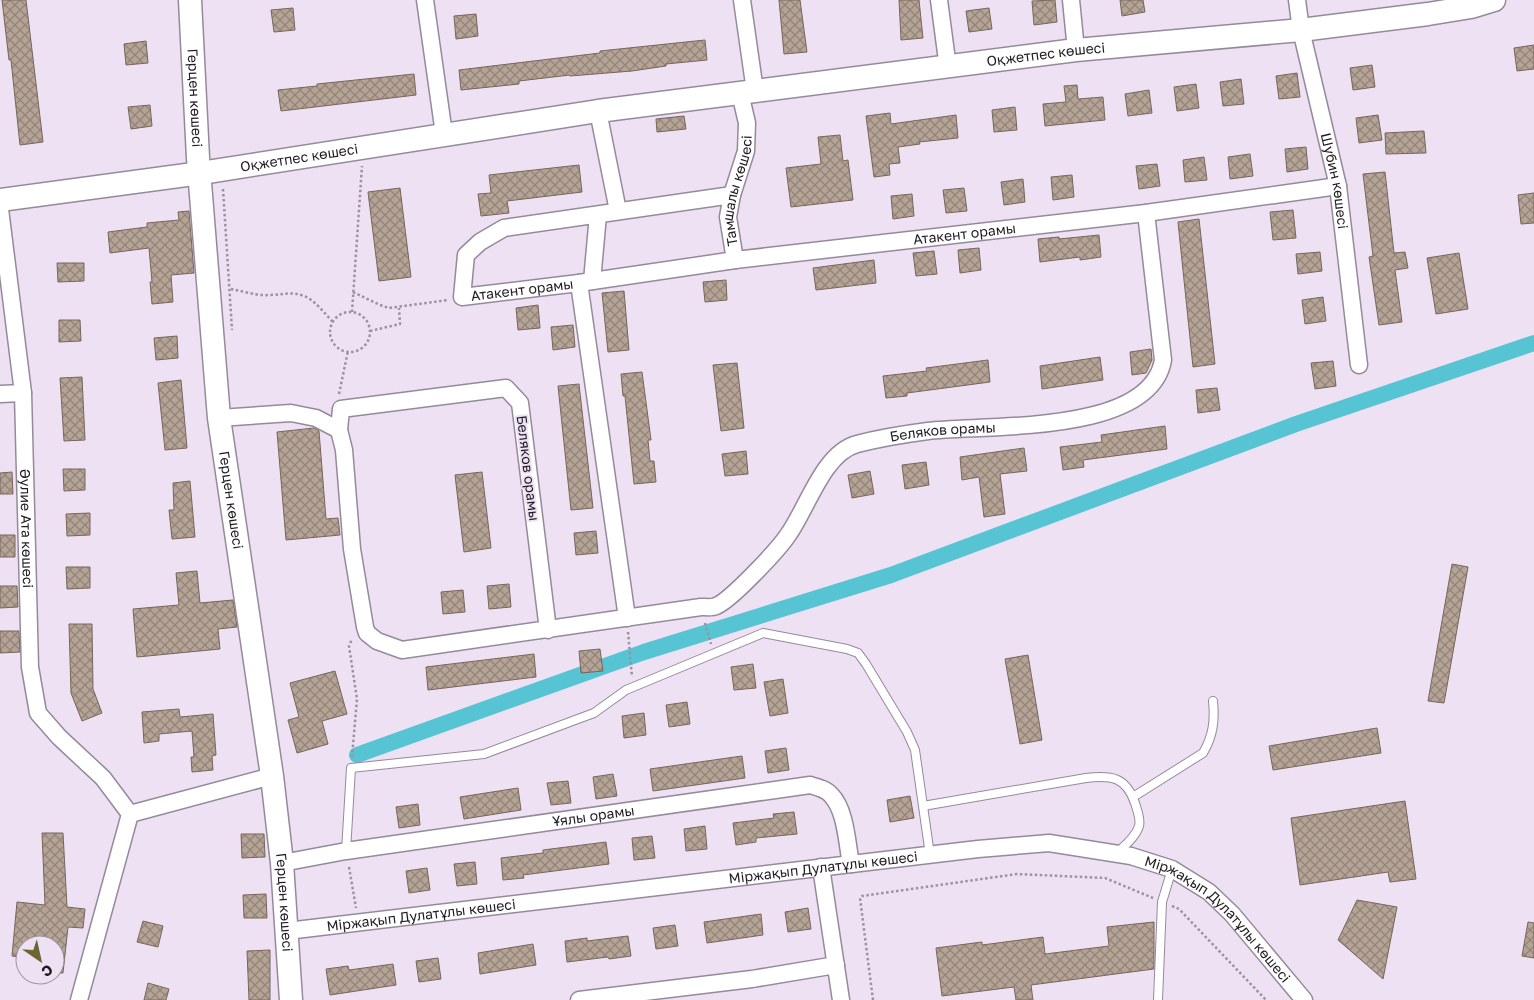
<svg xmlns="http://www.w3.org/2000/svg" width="1534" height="1000" viewBox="0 0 1534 1000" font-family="'Golos Text',sans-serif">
<defs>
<pattern id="building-cross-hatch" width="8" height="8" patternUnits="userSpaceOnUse" patternTransform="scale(1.25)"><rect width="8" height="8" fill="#b5a396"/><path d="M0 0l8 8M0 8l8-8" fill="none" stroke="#93847a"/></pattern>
</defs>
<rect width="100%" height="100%" fill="#eee1f4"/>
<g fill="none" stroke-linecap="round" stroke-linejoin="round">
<path stroke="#57c4d3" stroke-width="16" d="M357 755 644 652 891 575 1296 424 1534 343"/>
</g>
<path fill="url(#building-cross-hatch)" stroke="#76665a" d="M2 0H26L43 142 20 145 11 60H9Z
M779 0H800L807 52 784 54Z
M899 0H919L923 38 901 40Z
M1055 0 1057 22 1034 25 1032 1Z
M1120 0H1143L1145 12 1122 16Z
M293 8 295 30 274 32 271 10Z
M989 8 992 29 969 32 966 11Z
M476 14 478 36 456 39 454 16Z
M705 40 707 60 666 64V66L632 71 570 76V75L519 81V84L461 90 459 70 600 53V51Z
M146 41 148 63 126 65 124 44Z
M1534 45V69L1517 71 1514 48Z
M1372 65 1375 87 1353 90 1350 68Z
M1297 73 1300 97 1279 99 1276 76Z
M414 74 416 95 281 111 278 90 317 86V84Z
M1241 79 1244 104 1223 106 1220 82Z
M1196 84 1199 108 1177 111 1174 87Z
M1077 85 1078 99 1103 97 1105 120 1045 126 1043 104 1066 102 1064 86Z
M1149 90 1152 113 1128 116 1125 94Z
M150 105 152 126 131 129 128 107Z
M1015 107 1017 130 994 132 992 110Z
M890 113 891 124 956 115 958 138 919 142 920 144 898 147 900 163 889 164 890 175 874 177 866 116Z
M1378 115 1382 140 1359 143 1356 118Z
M684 116 686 129 657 132 656 119Z
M1424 131 1426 153 1386 154 1385 133Z
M840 135 843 161 848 160 853 200 791 207 786 168 821 164 818 137Z
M1306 147 1308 169 1287 172 1285 149Z
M1250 154 1253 176 1230 179 1228 157Z
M1204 157 1207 180 1185 182 1183 160Z
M1157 164 1160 186 1139 189 1136 166Z
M579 165 582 192 507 201 509 213 481 216 478 194 491 193 489 175Z
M1385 172 1394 253 1405 252 1408 268 1395 270 1402 322 1379 325 1369 257 1373 256 1363 174Z
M1072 175 1074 197 1053 200 1051 177Z
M1023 179 1025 202 1004 205 1001 182Z
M400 188 411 277 379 281 368 192Z
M964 188 967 211 946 213 943 190Z
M1534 193V223L1521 224 1518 195Z
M912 194 914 216 893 219 891 196Z
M1293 210 1296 238 1273 240 1270 212Z
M189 211 194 273 171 275 173 302 152 304 150 282H152L149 248 110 253 108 232 147 227V223L179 220 178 212Z
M1199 219 1215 364 1193 367 1178 222Z
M1099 235 1101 257 1080 260V257L1040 262 1038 239 1059 237V239Z
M979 248 981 270 960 273 958 250Z
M934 251 937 274 916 276 913 253Z
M1320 252 1322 271 1298 274 1296 254Z
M1459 253 1468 309 1436 314 1427 258Z
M874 260 876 283 816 290 813 268Z
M57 263H84V281L58 282Z
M726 280 727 300 705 302 703 282Z
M624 291 629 350 608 352 602 293Z
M1323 297 1326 321 1305 324 1302 300Z
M538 305 540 328 518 330 516 308Z
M59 320H80L81 341 59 342Z
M573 325 575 347 553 350 551 327Z
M177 336 178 358 156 360 154 338Z
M1151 349 1152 360 1146 373 1132 375 1130 352Z
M1100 357 1103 380 1042 389 1040 366Z
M988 360 990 382 907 393V396L886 398 883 376 927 371 926 368Z
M1333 361 1336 386 1315 389 1311 363Z
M737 363 744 428 721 431 713 365Z
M642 372 651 440H648L650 461H654L656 482 634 484 625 396H623L621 374Z
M82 377 85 440 64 441 60 378Z
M181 380 187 448 165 450 158 383Z
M579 384 593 508 571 510 558 386Z
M1217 388 1220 410 1198 413 1196 390Z
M1165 426 1167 449 1083 460 1084 467 1063 470 1060 447 1102 442 1101 435Z
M314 428 319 431 326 519 338 518 340 535 286 540 277 432Z
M1024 448 1027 471 1000 474 1005 514 984 517 979 477 962 480 960 457Z
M746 451 748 474 725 476 722 454Z
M926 462 929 485 905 489 902 465Z
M63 469H85V490L64 491Z
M870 471 874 494 852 498 848 475Z
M12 472 13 494H0V473Z
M482 472 491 548 464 552 455 475Z
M190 481 195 537 172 539 169 510H174L173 483Z
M90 513V535L67 536 66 514Z
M596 531 598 553 576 555 574 533Z
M0 535H15V557H0Z
M1452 564 1468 567 1444 703 1428 701Z
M66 567H90V588L67 589Z
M197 571 200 603 233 600 237 627 218 629 220 649 137 657 133 609 179 605 176 573Z
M509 584 511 607 489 609 487 586Z
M0 586H17L18 607 0 608Z
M463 590 465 612 443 614 441 592Z
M69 624H92L93 689 102 713 82 721 71 693Z
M0 631H19L20 652 0 653Z
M600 649 603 671 581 673 579 651Z
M534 654 536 677 428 690 426 667Z
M1028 655 1042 740 1020 744 1005 659Z
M753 664 756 688 734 690 731 667Z
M335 671 347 714 322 721 328 744 297 753 288 720 299 717 290 683Z
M783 679 788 713 770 716 764 682Z
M687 702 690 724 669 727 666 705Z
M179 709 180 717 213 714 216 755 212 756 213 770 192 772 191 757H194L192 731 159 734V741L144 743 142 712Z
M644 713 646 735 624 738 622 716Z
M1377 728 1381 753 1273 770 1269 746Z
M786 748 789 770 768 773 765 751Z
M742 756 745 778 653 791 650 769Z
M613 774 617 796 596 799 593 777Z
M568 781 571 803 551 805 547 783Z
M518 788 521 810 464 819 460 797Z
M910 796 914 818 890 822 887 800Z
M1405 801 1416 879 1390 882 1388 872 1300 885 1291 818Z
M418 804 420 825 399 828 396 807Z
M794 812 797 834 756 838V842L736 845 733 823 774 818 773 814Z
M705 826 707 849 686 851 684 829Z
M42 833H63L67 907 85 909 83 928 68 927 63 973H55V945H25V958L12 956 17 902 45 905Z
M241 834H264L265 857 242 858Z
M652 836 655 858 634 860 632 838Z
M606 842 609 864 523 875 524 878 503 880 501 858 543 853V850Z
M475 862 477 884 457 886 454 864Z
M427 868 430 890 409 893 406 871Z
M266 894 267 918H244L243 895Z
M1357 900 1397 907 1383 979 1338 940Z
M808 908 811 929 788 932 785 912Z
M761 914 763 935 707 943 704 922Z
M143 921 163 926 158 947 137 942Z
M1154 922V969L1031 985 1033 1000H1016L1014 987 942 996 936 948 982 942V945L1043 937 1045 954 1109 946 1107 927Z
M1528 922 1534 923V958L1522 956Z
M675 925 678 946 656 949 653 928Z
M628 936 631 956 609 959 608 957 567 962 565 941 587 938V941Z
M533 944 536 965 480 974 478 953Z
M270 950V1000H249L247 951Z
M438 958 441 979 419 982 416 961Z
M393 964 396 985 330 995 326 969 348 966 349 970Z
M148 983 169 989 166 1000H144Z"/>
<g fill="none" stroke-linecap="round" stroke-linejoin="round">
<g stroke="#958a9a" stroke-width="10">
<path id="lane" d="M1133 797 1203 753C1213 736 1215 721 1213 701
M923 806 1086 778C1112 775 1126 777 1135 803 1137 810 1141 819 1139 826 1136 837 1124 846 1117 853
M346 851 351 768 484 754 594 713 626 690 763 633 847 649 858 653 866 664 907 732 915 750 930 855
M1158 1000 1162 902 1172 869"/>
</g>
<g stroke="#958a9a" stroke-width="19">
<g id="street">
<path d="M425 0 444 134"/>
<path d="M742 0 755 91"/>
<path d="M939 0 948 68"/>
<path d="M1071 0 1076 50"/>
<path id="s1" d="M1297 0 1301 30 1338 186 1359 365"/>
<path d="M598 111 618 211"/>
<path id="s2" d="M732 195 504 228 480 242 466 255 462 297 579 283 735 260 1146 213 1338 186"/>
<path id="s3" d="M0 209 23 393 30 667 38 713 59 737 103 778 130 814 79 1000"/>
<path id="s4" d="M735 260 728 217 732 195 746 151 747 123 740 93"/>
<path d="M592 281 598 215"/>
<path d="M579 283 627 618"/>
<path d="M0 394 23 393"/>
<path d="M219 418 291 413 316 418 339 430"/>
<path id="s5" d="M548 630 520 403 506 388 341 409 339 430 344 450 352 549 365 627 367 633 377 641 402 650 701 607C705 607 712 608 716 606 730 601 778 550 788 535 807 509 823 453 857 444 880 438 905 434 928 431 984 424 1150 436 1163 360L1146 213"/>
<path d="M130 814 272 776"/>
<path id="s6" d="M282 863 346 851 810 785C817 787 826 789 831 795 846 810 847 844 851 864"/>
<path d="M821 867 841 1000"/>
<path id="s7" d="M287 931 978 849 1049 843 1131 856 1172 869 1209 892 1232 914 1304 1000"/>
<path d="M579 1000 752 979 836 965"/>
</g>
</g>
<g stroke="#958a9a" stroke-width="25">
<g id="secondary">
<path id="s8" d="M190 0 198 158 219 418 272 776 282 863 291 1000"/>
<path id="s9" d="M0 200 201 173 598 111 1076 50 1301 30 1428 14 1471 7 1494 0"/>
</g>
</g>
<path stroke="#9b919f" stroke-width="2.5" stroke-dasharray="2.5 2.5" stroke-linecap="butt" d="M223 189 232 330
M231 289C243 291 256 296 269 295 281 295 292 291 304 296 315 300 324 313 333 322
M353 292 380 305 389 308 448 300
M352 312 362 166
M330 332a20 20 0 1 1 40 0a20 20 0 1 1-40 0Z
M370 331 400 324 399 308
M339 394 348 351
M705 623 711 644
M628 632 632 677
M352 757 357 699 349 646 352 639
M349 867 356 908
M1172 906 1179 909 1266 1000
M873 1000 860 898 862 896 1017 874 1105 878 1153 898"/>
<use href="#lane" stroke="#fff" stroke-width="8"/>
<use href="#street" stroke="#fff" stroke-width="16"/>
<use href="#secondary" stroke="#fff" stroke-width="22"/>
</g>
<g text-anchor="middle" stroke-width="4" stroke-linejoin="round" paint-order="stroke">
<g font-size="14" fill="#201b22" stroke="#eee1f4">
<text dy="5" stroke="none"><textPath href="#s9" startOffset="1056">Оқжетпес көшесі</textPath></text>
<text dy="5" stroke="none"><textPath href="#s8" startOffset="98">Герцен көшесі</textPath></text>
<text dy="5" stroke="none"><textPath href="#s9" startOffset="302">Оқжетпес көшесі</textPath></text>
<text dy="5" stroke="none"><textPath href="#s1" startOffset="185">Шубин көшесі</textPath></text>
<text dy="5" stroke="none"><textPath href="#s4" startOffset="71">Тамшалы көшесі</textPath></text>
<text dy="5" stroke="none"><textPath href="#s2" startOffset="826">Атакент орамы</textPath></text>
<text dy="5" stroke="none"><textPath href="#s2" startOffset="380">Атакент орамы</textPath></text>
<text dy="5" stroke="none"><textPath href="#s5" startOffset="1304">Беляков орамы</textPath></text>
<text transform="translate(528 468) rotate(83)" y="5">Беляков орамы</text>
<text dy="5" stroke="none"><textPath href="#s8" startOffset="502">Герцен көшесі</textPath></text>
<text dy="5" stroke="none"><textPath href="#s3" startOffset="321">Әулие Ата көшесі</textPath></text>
<text dy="5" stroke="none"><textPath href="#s6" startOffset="315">Ұялы орамы</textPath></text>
<text dy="5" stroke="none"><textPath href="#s7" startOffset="540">Міржақып Дулатұлы көшесі</textPath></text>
<text dy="5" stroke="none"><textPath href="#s8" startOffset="908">Герцен көшесі</textPath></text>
<text dy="5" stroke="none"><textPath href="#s7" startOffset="135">Міржақып Дулатұлы көшесі</textPath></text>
<text dy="5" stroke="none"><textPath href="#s7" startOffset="960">Міржақып Дулатұлы көшесі</textPath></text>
</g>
</g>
<g transform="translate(40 960) rotate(146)"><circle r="24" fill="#eee1f4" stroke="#9c92a0"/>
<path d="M0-4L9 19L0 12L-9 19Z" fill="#6d6632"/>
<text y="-8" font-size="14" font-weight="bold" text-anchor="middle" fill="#201b22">С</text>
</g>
</svg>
